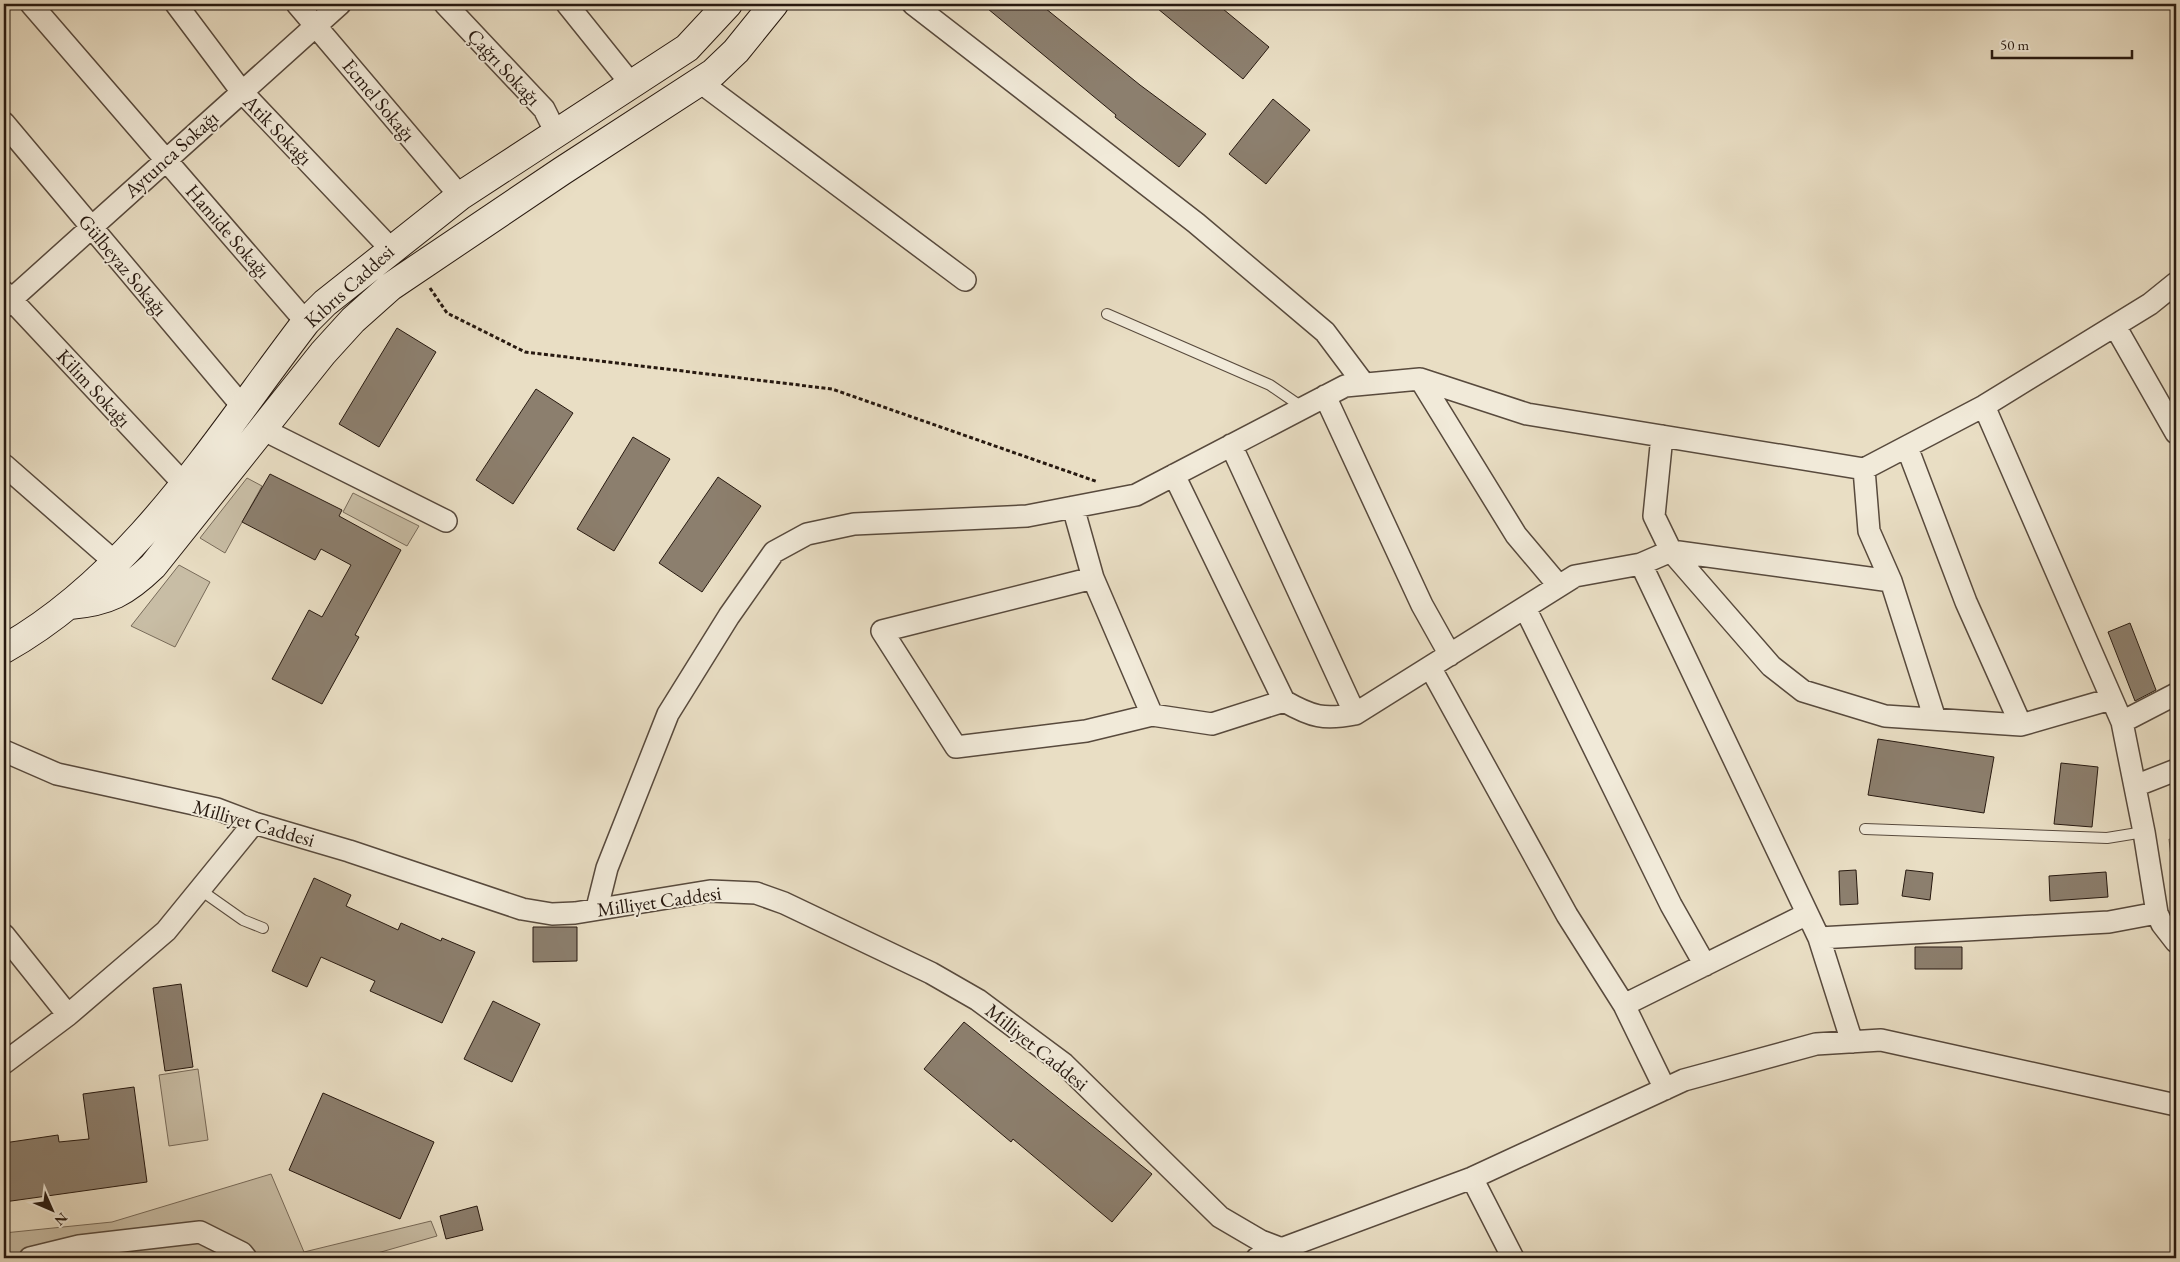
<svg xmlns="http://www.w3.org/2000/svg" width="2180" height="1262" viewBox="0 0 2180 1262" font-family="'EB Garamond',serif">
<rect width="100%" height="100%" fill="#e9dec4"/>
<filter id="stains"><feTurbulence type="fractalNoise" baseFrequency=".004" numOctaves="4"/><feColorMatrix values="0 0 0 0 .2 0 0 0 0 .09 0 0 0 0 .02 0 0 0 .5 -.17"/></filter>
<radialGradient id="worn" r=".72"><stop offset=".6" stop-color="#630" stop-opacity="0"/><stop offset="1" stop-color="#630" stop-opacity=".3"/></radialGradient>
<path fill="#c8bda5" stroke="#786b5a" d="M247 478 262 486 225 553 200 538Z
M353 493 419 526 407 546 343 512Z
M179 565 210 582 175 647 131 626Z
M2169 839 2176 841V903Z
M198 1069 208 1140 169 1146 159 1075Z
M271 1174 304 1252 431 1221 437 1236 374 1254 376 1258H4V1233L112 1222Z"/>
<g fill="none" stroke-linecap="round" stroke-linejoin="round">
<path stroke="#746757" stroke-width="5.5" d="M463 1255 464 1258"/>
</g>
<path fill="#8c7f6e" stroke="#271910" d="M982 4H1040L1140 85 1206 134 1179 167 1115 117 1116 115Z
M1152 4H1217L1269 47 1243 79Z
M1273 99 1310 130 1266 184 1229 154Z
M397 328 436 352 379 447 339 424Z
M536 389 573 413 513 504 476 480Z
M633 437 670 459 614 551 577 529Z
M270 474 342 510 339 516 401 550 355 635 359 637 322 704 272 679 309 610 322 617 351 565 321 549 315 560 242 522Z
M718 477 761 506 702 592 659 563Z
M2130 623 2156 690 2135 701 2108 632Z
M1878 739 1994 757 1984 813 1868 795Z
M2061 763 2098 767 2092 827 2054 824Z
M1856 870 1858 904 1840 905 1839 871Z
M1906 870 1933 873 1930 900 1902 896Z
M2106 872 2108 897 2050 901 2049 876Z
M314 878 351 895 346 906 398 930 401 923 441 941 442 938 475 952 442 1023 370 991 375 981 321 957 307 987 272 971Z
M533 927H577V961L533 962Z
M1915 947H1962V969H1915Z
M181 984 193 1067 165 1071 153 988Z
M493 1001 540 1024 512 1082 464 1059Z
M964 1022 1152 1174 1112 1222 1013 1139 1011 1142 924 1069Z
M134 1087 147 1182 4 1202V1143L58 1135 59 1142 89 1139 83 1094Z
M323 1093 434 1142 400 1219 289 1170Z
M477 1206 483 1230 446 1239 440 1216Z"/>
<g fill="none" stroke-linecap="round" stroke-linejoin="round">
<g stroke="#584a3d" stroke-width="12">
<path id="service" d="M1107 314 1270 385 1302 407
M1865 829 2107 838 2144 832
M199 889 243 920 263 928"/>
</g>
<g stroke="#584a3d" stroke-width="24">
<path id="minor" d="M31 4 306 322
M176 4 242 92 391 249
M297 4 460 196
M445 4 544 109 557 135
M567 4 632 85
M913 4 1196 223 1325 332 1364 384
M700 82 965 280
M4 123 242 406
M4 292 184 484
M4 306 340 4
M2115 326 2176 433
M1420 379 1516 535 1559 586
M1325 396 1422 605 1450 655
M262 429 446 521
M1662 436 1654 516 1671 551 1771 666 1803 691 1885 716 2021 725 2111 699
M1231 445 1355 714
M1907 447 1966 602 2021 725
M4 465 116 563
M1864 469 1869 531 1891 581 1935 719
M1174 475 1284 701C1312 717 1324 720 1355 714L1575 576 1641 564 1671 551 1891 581
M1073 507 1093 578 1152 715
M1641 564 1819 938 1852 1042
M1093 578 882 631 956 747 1086 731 1152 715 1212 724 1284 701
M1525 608 1671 905 1705 965
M1430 667 1567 915 1624 1005 1665 1089
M2122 722 2176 694
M4 751 57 774 217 809 254 823 349 851 522 909 552 914 575 913 710 891 756 893 784 903 931 973 978 1000 1064 1064 1220 1217 1261 1241 1282 1249
M2135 786 2176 770
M597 908 607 868 668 714 729 616 774 552 807 534 854 524 1027 516 1136 495 1345 386 1420 379 1527 414 1864 469 1984 406 2150 304 2176 283
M2157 913 2162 924 2176 942
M4 935 68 1015
M1819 938 2109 922 2157 913 2144 832 2122 722 1984 406
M1624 1005 1807 914
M4 1063 68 1015 166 931 254 823
M1472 1178 1513 1258
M30 1258 79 1246 200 1232 242 1253 246 1258
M1257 1258 1472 1178 1684 1080 1816 1044 1881 1040 2176 1105"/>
</g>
<g stroke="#271910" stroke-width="30">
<path id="secondary" d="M70 605C108 602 126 592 153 566L323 353 353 320 390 287 562 171 713 73 736 51 774 4
M4 649C134 576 217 438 306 322L325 303 460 196 687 48 728 4"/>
</g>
<path stroke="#271910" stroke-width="3" stroke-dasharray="4 2.5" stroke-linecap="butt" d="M430 288 447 313 525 352 832 389 1098 482"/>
<use href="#service" stroke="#f1ead9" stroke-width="10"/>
<use href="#minor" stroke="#f1ead9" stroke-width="21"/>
<use href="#secondary" stroke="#f1ead9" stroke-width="28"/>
</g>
<g text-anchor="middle" stroke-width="4" stroke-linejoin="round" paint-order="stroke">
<g font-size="20" fill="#271910" stroke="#f1ead9">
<text transform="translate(504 67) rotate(47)" y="7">Çağrı Sokağı</text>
<text transform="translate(379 100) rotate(50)" y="7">Ecmel Sokağı</text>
<text transform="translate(278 130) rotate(46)" y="7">Atik Sokağı</text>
<text transform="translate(171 154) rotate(-42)" y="7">Aytunca Sokağı</text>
<text transform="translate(228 231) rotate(49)" y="7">Hamide Sokağı</text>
<text transform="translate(123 265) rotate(50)" y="7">Gülbeyaz Sokağı</text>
<text transform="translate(349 286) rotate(-42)" y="7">Kıbrıs Caddesi</text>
<text transform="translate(94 388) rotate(47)" y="7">Kilim Sokağı</text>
<text transform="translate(254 823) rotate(16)" y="7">Milliyet Caddesi</text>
<text transform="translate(659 901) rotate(-8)" y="7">Milliyet Caddesi</text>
<text transform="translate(1037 1047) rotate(39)" y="7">Milliyet Caddesi</text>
</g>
</g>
<rect width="2180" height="1262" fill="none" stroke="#e9dec4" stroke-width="20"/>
<rect x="5" y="5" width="2170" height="1252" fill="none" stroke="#271910" stroke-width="2.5"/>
<rect x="10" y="10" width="2160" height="1242" fill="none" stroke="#271910"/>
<g transform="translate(52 1210) rotate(135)" stroke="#f1ead9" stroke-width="4" paint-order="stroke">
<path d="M0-4L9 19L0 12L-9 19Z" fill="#271910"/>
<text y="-8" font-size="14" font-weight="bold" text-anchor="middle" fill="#271910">N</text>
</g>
<path d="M1992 50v8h140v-8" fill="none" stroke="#271910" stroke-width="2.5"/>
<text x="2000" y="50" font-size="15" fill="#271910" stroke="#f1ead9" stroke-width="4" paint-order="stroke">50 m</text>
<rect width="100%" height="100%" filter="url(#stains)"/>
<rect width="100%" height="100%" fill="url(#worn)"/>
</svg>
